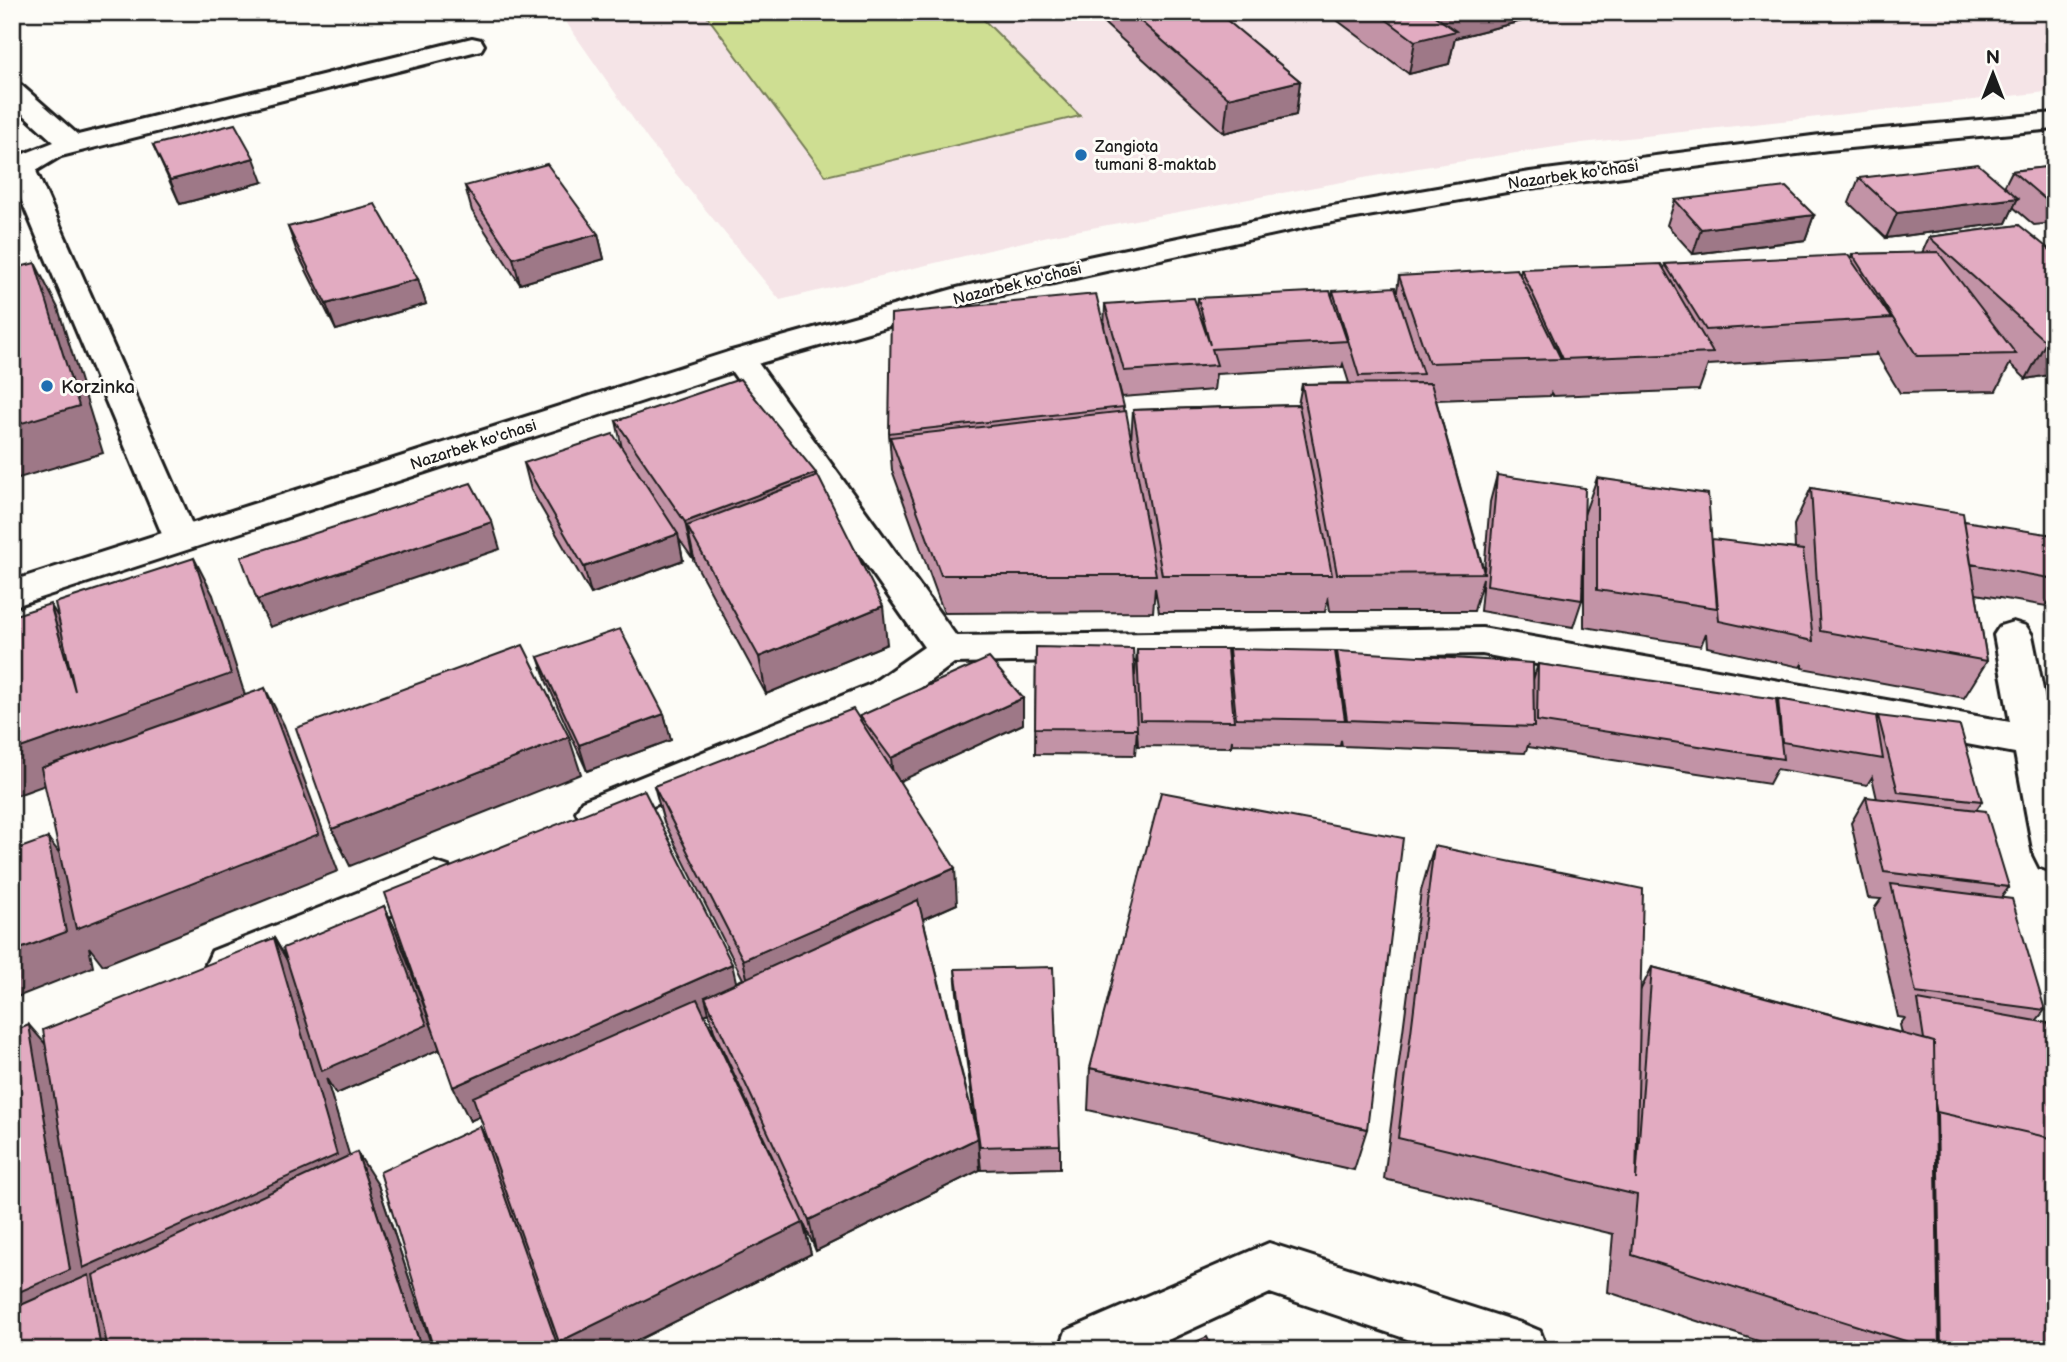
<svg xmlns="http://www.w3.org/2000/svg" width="2067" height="1362" viewBox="0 0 2067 1362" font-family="'Balsamiq Sans',sans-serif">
<rect width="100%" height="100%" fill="#fdfcf7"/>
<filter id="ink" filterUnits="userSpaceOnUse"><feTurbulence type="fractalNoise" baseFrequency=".0143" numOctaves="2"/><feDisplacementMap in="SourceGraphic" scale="14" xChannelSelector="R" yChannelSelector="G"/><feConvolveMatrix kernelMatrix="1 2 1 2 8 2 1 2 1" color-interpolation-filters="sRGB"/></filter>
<g filter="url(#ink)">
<path fill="#f5e4e7" d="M559 12H2055V91L1582 143 1418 168 1048 236 780 300 648 140Z"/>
<path fill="#cede92" stroke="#757d57" stroke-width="2" d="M704 12H976L1080 116 826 176Z"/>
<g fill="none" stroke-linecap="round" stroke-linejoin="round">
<g stroke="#1c1c1c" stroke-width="6">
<path id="minor" d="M472 38 481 40 484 45 481 50 61 156 36 171 198 538 193 546 180 550 167 546 12 178V163L21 155 54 142 12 104V82L21 85 78 135Z
M739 350 750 352 956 636 1482 628 2010 722 1994 635 2000 626 2013 622 2026 626 2032 635 2055 749V872L2040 867 2034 855 2015 753 1482 654 954 663 899 704 612 823 597 828 582 823 576 812 582 801 871 684 924 647 723 359 728 352Z
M434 862 449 867 455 879 449 891 228 983 212 977 206 964 212 951Z
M1269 1243 1521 1323 1540 1331 1547 1350H1440L1270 1293 1146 1350H1059L1066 1331Z"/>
</g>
<g stroke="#1c1c1c" stroke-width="6">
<path id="major" d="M2055 113V129L1828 150 1530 188 1315 225 1088 275 976 301 750 366 12 607V581L728 352 957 288 1088 257 1315 209 1530 172 1828 134Z"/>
</g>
<use href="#minor" fill="#fdfcf7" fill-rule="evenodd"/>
<use href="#major" fill="#fdfcf7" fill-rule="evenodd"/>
</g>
<path fill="#c293a6" stroke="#1c1c1c" stroke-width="2" fill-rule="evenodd" d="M1092 12H1219L1217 13 1300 81 1296 115 1224 133Z
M1326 12H1557L1455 38 1449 64 1409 74Z
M153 145 263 182 180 204Z
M2055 166V223L2034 225 2013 207 2006 223 1886 238 1849 203 1859 178 2004 187 2012 171Z
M465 186 598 234 604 259 520 284 472 211Z
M1675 200 1814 215 1805 240 1693 254 1667 225Z
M2019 225 2055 374 2026 379 2010 364 1996 391 1900 393 1876 353 1875 355 1708 365 1699 390 1553 396 1551 393 1550 396 1436 400 1484 571 1490 502 1497 475 1582 600 1573 627 1480 611 1483 578 1474 611H1330L1328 597 1325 612H1159L1155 588 1153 612 944 613 892 470 889 433 1104 330 1105 304 1197 307 1198 298 1332 297 1333 291H1397L1399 276 1520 275 1521 269H1664L1665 264 1851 259 1852 254 1922 253 1929 237ZM1105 333 1122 397 1214 390 1216 374 1342 367 1343 364 1349 383 1302 384 1298 405 1133 410 1131 441Z
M288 227 418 279 426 304 336 330 297 252Z
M616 421 817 477 887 644 766 694 695 563 694 558 693 559 679 539 683 560 591 594 531 490 524 463 622 448Z
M1597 478 1711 540 1795 549 1794 525 1811 488 1964 521 2054 542H2055V613L2051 598 2046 606 1976 594 1987 661 1964 698 1802 668V664L1800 667 1707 647 1706 633 1701 646 1584 627V515Z
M1036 647 1135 675 1137 649 1228 659 1229 649 1336 655 1337 651 1533 680 1538 664 1776 704 1778 699 1877 719 1878 716 1982 801 1976 810 2009 887 2001 898 2045 1010 2036 1021 2055 1350H1786L1608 1292 1613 1234 1384 1179 1421 891 1434 846 1640 991 1652 967 1902 1033 1900 1025 1905 1018 1898 1017 1874 909 1881 899 1868 898 1851 823 1866 797 1877 799 1872 777 1867 785 1777 769 1769 784 1528 747 1529 743 1525 753 1342 746 1341 740 1340 746 1232 744V740L1231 747 1138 746 1137 729 1135 755 1035 754Z
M538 657 664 714 671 740 587 771 547 683Z
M860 716 1023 724 899 781 957 904 923 919 976 1128 957 993 955 969 1060 1145V1168L981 1170 979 1150 980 1170 816 1251 804 1224 811 1254 618 1350H434L491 1147 480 1116 470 1121 439 1049 336 1094 326 1078 349 1156 378 1185 433 1350H12L45 1044 274 938 287 960 384 906 396 931 435 1037 736 982 743 979 664 822 654 786 861 722ZM709 1013 714 1031 786 1186 705 1015Z
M1090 1068 1367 1129 1354 1170 1088 1110Z"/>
<path fill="#9e7887" stroke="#1c1c1c" stroke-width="2" d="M1429 12H1557L1455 38 1449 64 1409 74 1415 41Z
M1300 81 1296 115 1224 133 1228 98Z
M254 158 263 182 180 204 170 180Z
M2018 198 2006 223 1886 238 1897 213Z
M1814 215 1805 240 1693 254 1701 229Z
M598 234 604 259 520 284 513 258Z
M35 263 58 308 103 453 12 480V426Z
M418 279 426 304 336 330 326 304Z
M2055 341V374L2026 379 2046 342Z
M816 473 821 510 687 526 694 558 693 559 685 522Z
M492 522 500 549 270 627 257 600Z
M678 534 683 560 591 594 584 567Z
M194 558 213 595 250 711 12 797V751L75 691 50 604 73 641Z
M883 606 887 644 766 694 759 657Z
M265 688 284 725 338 871 103 965 89 947 93 967 12 999V952L48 838 75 874Z
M1023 698V724L894 784 891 758Z
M664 714 671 740 587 771 579 745Z
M569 737 581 774 350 866 332 829Z
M955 868 957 904 751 995 743 960Z
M384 906 396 931 440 1049 336 1094 326 1078 359 1187 127 1350H12V1295L29 1025 66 1068 274 938 295 974Z
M732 964 740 999 705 997 709 1013 470 1121 453 1087Z
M480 1126 497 1159 803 1223 811 1254 618 1350H545Z
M978 1138 980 1170 816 1251 809 1220Z
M357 1152 378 1185 433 1350H422Z"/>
<path fill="#e2abc1" stroke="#1c1c1c" stroke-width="2" d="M1130 12H1217L1300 81 1228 98Z
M1376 12H1429L1456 31 1415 41Z
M235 124 254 158 170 180 153 145Z
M547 164 598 234 513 258 465 186Z
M1978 164 2018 198 1897 213 1859 178Z
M2055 166V199L2046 200 2012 171Z
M1786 187 1814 215 1701 229 1675 200Z
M375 204 418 279 326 304 288 227Z
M2019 225 2055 254V341L2046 342 1929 237Z
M1938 252 2016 354 1917 356 1852 254Z
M1848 255 1891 318 1706 330 1665 264Z
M35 263 79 406 12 426V269Z
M1661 264 1713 353 1563 359 1521 269Z
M1517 269 1561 359 1429 363 1399 276Z
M1395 287 1423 374 1359 376 1333 291Z
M1330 291 1347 341 1212 349 1217 365 1124 371 1105 304 1194 298 1210 345 1198 298Z
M1096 294 1124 407 889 433 891 314Z
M740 379 816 473 685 522 616 421Z
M1431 383 1484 573 1337 574 1302 384Z
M1299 405 1332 575H1162L1133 410Z
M1126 411 1156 575H941L890 437Z
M613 434 678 534 584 567 524 463Z
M1497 475 1585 488 1582 600 1487 585Z
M818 476 883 606 759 657 687 526Z
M1597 478 1708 494 1717 608 1597 590Z
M471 483 492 522 257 600 241 557Z
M1811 488 1963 513 1987 661 1820 631Z
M1964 521 2053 535 2055 545V579L1971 564Z
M1712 539 1803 550 1813 641 1719 621Z
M194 558 231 674 12 751V616L50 604 75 691 55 603Z
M620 629 664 714 579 745 538 657Z
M523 645 569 737 332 829 296 728Z
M1036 647 1133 649 1137 729 1035 728Z
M1137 649H1227L1234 721 1140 720Z
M1229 649 1335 651 1345 720 1236 718Z
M1337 651 1533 663 1534 727 1347 720Z
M989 658 1023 698 891 758 860 716Z
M1538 664 1776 699 1783 759 1537 721Z
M265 688 319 834 76 929 41 768Z
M1778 699 1876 716 1883 759 1782 742Z
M853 709 955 868 743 960 654 786Z
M1878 716 1960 726 1982 801 1898 792Z
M644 790 732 964 453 1087 385 893Z
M1161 792 1403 838 1367 1129 1090 1068Z
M1866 797 1986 811 2009 887 1884 872Z
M48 838 66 932 12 952V851Z
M1434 846 1643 889 1636 1180 1652 967 1934 1042 1939 1350H1934L1632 1255 1637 1195 1398 1138Z
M1891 884 2012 899 2045 1010 1916 993Z
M918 900 978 1138 809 1220 705 997Z
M384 906 427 1025 322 1071 283 948Z
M274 938 337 1155 83 1268 43 1030Z
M1053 967 1060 1145 980 1147 955 969Z
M697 999 803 1223 559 1342 473 1097Z
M1918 1000 2048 1023 2055 1053V1139L1937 1112V1115L1935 1103 1934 1042 1924 1039Z
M29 1025 70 1270 12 1295V1032Z
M1937 1112 2055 1139V1350H1941Z
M480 1126 557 1344 545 1350H434L380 1172Z
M357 1152 422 1350H108L93 1275Z
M89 1275 101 1350H12V1309Z
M1207 1337 1213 1350H1177Z"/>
</g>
<g fill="#1f6fb2" stroke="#fdfcf7" stroke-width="2.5">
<circle cx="1081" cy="155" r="7"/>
<circle cx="47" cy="386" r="7"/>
</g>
<g text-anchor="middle" stroke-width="6" stroke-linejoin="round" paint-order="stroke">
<g font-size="16" fill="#1c1c1c" stroke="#fdfcf7" text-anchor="start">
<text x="1095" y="152">Zangiota<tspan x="1095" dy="18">tumani 8-maktab</tspan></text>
</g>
<g font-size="16" fill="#1c1c1c" stroke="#fdfcf7">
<text transform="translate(1573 174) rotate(-8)" y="6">Nazarbek ko'chasi</text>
<text transform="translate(1017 283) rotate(-14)" y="6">Nazarbek ko'chasi</text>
<text transform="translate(473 444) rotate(-18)" y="6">Nazarbek ko'chasi</text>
</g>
<g font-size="19" fill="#1c1c1c" stroke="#fdfcf7" text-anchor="start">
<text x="61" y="393">Korzinka</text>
</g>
</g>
<rect width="2067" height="1362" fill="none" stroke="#fdfcf7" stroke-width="42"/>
<rect x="21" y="21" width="2025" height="1320" fill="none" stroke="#1c1c1c" stroke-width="2.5" filter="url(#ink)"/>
<g transform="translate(1993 74)" stroke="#fdfcf7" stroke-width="5" paint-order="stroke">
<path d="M0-5L12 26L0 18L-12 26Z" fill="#1c1c1c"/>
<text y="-10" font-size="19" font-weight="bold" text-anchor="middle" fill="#1c1c1c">N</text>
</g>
</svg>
